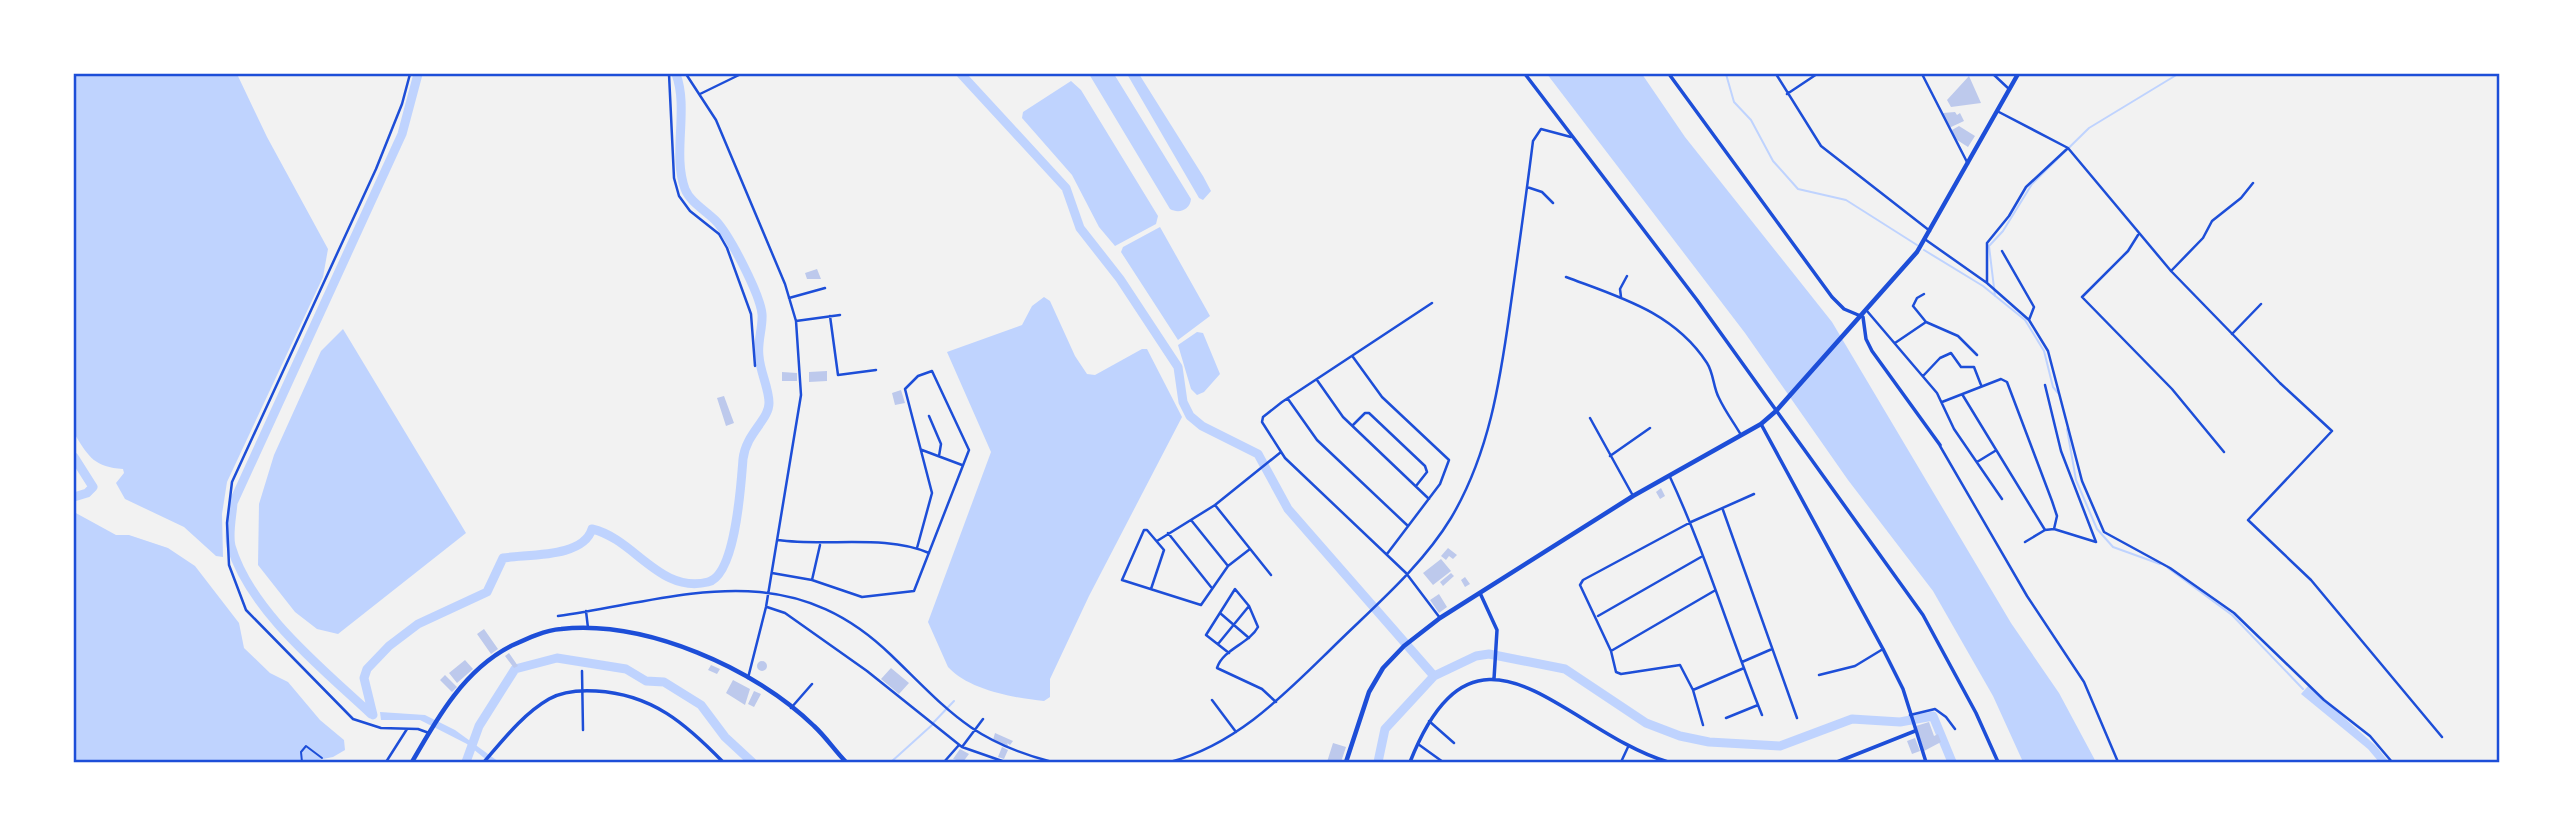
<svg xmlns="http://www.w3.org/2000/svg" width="2573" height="836" viewBox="0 0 2573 836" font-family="'Nunito Sans',sans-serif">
<rect width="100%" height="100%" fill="#f2f2f2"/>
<path fill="#bfd3fe" d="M74 74H237L267 137 328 249 323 277 227 482 222 514 223 557 216 556 184 527 125 499 116 483 124 473 123 469C95 467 89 458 74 433Z
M1089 74H1114L1191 199C1190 210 1179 214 1170 209Z
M1127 74H1139L1203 176 1211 191 1203 200 1199 198Z
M1547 74H1642L1685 137 1832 322 2011 623 2059 693 2096 762H2023L1993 696 1933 591 1848 480 1745 333Z
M1071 81 1081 90 1158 216 1156 224 1115 246 1099 227 1072 175 1022 118 1023 112Z
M1160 227 1210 316 1178 340 1121 252 1123 247Z
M1044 297 1050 301 1075 356 1087 374 1095 375 1142 349H1147L1182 417 1089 596 1050 679V697L1044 701C1014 698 969 690 948 667L928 622 991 452 947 352 1022 325 1032 306Z
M343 329 466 533 338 634 317 629 295 612 258 565 259 504 274 455 321 351Z
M1197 332 1203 333 1220 374 1204 392 1197 395 1191 389 1178 345Z
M74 512 116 535H129L168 548 195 566 239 623 244 648 270 673 288 682 320 720 344 740 345 750 333 757 308 762H74Z
M2308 686 2376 746 2389 762H2379L2368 749 2301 694Z
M380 712 425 715 455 730 499 762H489L467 744 420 720H381Z"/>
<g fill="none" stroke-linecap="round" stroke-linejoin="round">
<path stroke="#bfd3fe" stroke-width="2" d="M1726 74 1734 102 1751 120 1773 161 1798 189 1846 200 1917 245
M1924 250 1983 286 2025 320 2044 351 2053 387 2058 393
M1995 296 1989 246 2003 231 2032 184 2089 128 2178 74
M2067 429 2076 480 2097 529 2113 547 2160 564
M2168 568 2232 615 2303 689
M933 723 954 701
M891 762 932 725"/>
<path stroke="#bfd3fe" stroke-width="9" d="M961 74 1066 188 1080 228 1120 279 1178 367 1183 402 1190 416 1202 426 1258 454 1288 509 1434 676
M74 457 93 487 87 493 74 497
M371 714C323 669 250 611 231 546 228 534 232 516 233 503L402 134 418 74
M373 715 364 678 367 669 389 646 418 624 487 592 503 558C529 554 583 558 592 529 635 539 659 594 708 582 736 575 741 483 743 459 746 433 769 420 769 403 769 388 760 372 759 356 757 342 763 328 762 314 760 294 729 234 715 220 705 210 690 202 685 189 672 154 689 109 676 74
M466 762 479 726 515 669 557 658 626 669 646 681 664 682 701 705 725 737 752 762
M1378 762 1385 729 1434 676 1476 656 1489 654 1565 669 1646 723 1680 736 1709 742 1780 746 1852 719 1900 722 1933 716 1952 762"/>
</g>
<path fill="#bdc9ec" d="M1969 76 1981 103 1951 107 1947 100Z
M1955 112 1957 115 1960 113 1964 121 1949 128 1943 113Z
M1959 126 1975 136 1968 147 1954 138 1952 130Z
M817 269 821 279H807L805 273Z
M827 371V381L809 382V372Z
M782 372 797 373V381H782Z
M901 390 905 403 895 405 892 393Z
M724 396 734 423 726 426 717 398Z
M1661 488 1665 496 1660 499 1656 492Z
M1448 548 1457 555 1453 559 1449 556 1446 560 1441 556Z
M1441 559 1451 571 1433 585 1423 573Z
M1451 573 1454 576 1443 586 1440 582Z
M1465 577 1470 584 1465 587 1461 580Z
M1439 594 1447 607 1439 613 1430 600Z
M484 629 498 649 491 654 477 634Z
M509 653 518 666 514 668 505 656Z
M465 660 473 669 457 683 449 673Z
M757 666a5 5 0 1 1 10 0a5 5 0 1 1-10 0Z
M711 665 720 669 717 674 708 670Z
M891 668 909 683 899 694 881 679Z
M445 675 457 687 452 692 440 680Z
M733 680 750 689 745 705 726 693Z
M754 691 761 694 754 707 748 704Z
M1929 722 1934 736 1938 734 1941 742 1924 751 1916 726Z
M995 733 1013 741 1010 745 1007 743 1009 748 993 740Z
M1915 738 1920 751 1912 754 1907 741Z
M1333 743 1346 747 1341 762H1327Z
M1002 747 1008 750 1004 759 998 757Z
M960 749 969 754 963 762 953 759Z"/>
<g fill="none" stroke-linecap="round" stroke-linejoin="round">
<path stroke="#1d4ed8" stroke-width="2" d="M302 762 301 752 306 746 322 758"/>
<path stroke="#1d4ed8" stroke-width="2.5" d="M410 74 402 104 376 169 232 482 227 523 229 565 246 610 353 719 381 728 418 729 429 733
M669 74 674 178 679 196 690 211 719 234 727 248 751 314 755 366
M686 74 716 120 785 284 796 321 801 395 766 607 748 678
M1776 74 1821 146 1930 231
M1922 74 1968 164
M1993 74 2009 89
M700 94 741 74
M1787 94 1817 74
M1997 111 2068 148 2171 271 2280 383 2332 431 2248 520 2311 580 2442 737
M1527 187 1542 192 1553 203
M2138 235 2128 251 2082 297 2172 389 2224 452
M1926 240 1987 283 2029 320 2034 307 2002 251
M2171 271 2203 238 2212 221 2241 198 2253 183
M1566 277C1619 297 1674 312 1707 363 1714 374 1713 387 1719 398 1725 411 1734 423 1741 435
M1987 283V243L2009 216 2026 187 2068 148
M1924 294 1917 298 1913 306 1926 322
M1621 297 1620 289 1627 276
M789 298 825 288
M1432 303 1282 402 1263 417 1262 422 1285 458 1406 573 1440 618
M1867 311 1937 393 1954 429 2002 499
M830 316 838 375 876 370
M2029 320 2048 351 2082 481 2104 532 2170 568 2234 613 2324 700 2370 736 2392 762
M796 321 840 315
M2232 334 2261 304
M1895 343 1926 322 1958 336 1977 355
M1353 357 1382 397 1449 460 1440 484 1387 554
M1923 376 1940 358 1951 353 1961 367H1974L1981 385
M1317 380 1343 417 1429 499
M2045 385 2061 451 2096 542
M1962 394 2045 530
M1288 399 1317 440 1408 526
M1942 402 2001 379 2007 382 2052 501 2057 516 2054 529
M929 416 941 444 939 456
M1590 418 1632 494
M1353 425 1365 413H1369L1425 466 1427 472 1416 486
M1940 446 2027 596 2084 682 2118 762
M922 450 962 465
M1610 456 1650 428
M1977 462 1995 451
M1670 477C1706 554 1730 636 1762 715
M1215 505 1271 575
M1723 510 1797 718
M1191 520 1228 566
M1168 533 1211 587
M778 540C826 547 885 534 929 553
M1157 541 1215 505 1281 452
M2025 542 2045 530 2054 529 2096 542
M772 573 812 580 862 597 914 591 969 450 932 371 918 376 905 389 932 493 917 548
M812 580 820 545
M1151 589 1164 550 1147 530H1144L1122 580 1201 605 1228 566 1250 549
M767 607 785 613 867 671 962 747 1005 762
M586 611 588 628
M1220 613 1249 638
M558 616C682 598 787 554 891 655 948 710 971 741 1052 762
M1598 616 1701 557
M1218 644 1249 606
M1611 651 1714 591
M1229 653 1206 635 1235 589 1249 606 1258 627C1249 644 1223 649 1217 668L1262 689 1276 702
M1742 662 1772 649
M582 671 583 730
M1819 675 1855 666 1883 649
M1693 690 1744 668
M1212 700 1236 732
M791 708 812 684
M1910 715 1935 709 1946 717 1955 729
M1726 718 1758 705
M1429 721 1454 743
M1703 725 1693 690 1680 665 1621 674 1616 672 1611 651 1580 585 1583 580 1691 522 1754 494
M1418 744 1443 762
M962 747 983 719
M386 762 407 729
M944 762 959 745
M1170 762C1235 745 1282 697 1329 651 1371 609 1420 569 1451 518 1489 454 1500 382 1510 310 1518 253 1526 197 1533 141L1541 129 1571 137
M1621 762 1628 747"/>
<path stroke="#1d4ed8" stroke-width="3.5" d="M1525 74 1697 300 1923 615 1976 713 1998 762
M1669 74 1832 297 1844 309 1863 317 1866 339 1872 351 1940 445
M1761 424 1883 649 1903 689 1926 762
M1480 593 1497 630 1494 679
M484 762C503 740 523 714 549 699 563 691 580 690 596 691 652 694 686 724 723 762
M1410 762C1477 593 1564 731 1668 762
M1837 762 1915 731"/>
<path stroke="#1d4ed8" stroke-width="4.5" d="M412 762C437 718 464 670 511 646 526 639 545 630 561 629 645 620 755 668 814 726 826 737 835 751 846 762
M1346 762 1369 692 1383 668 1404 646 1440 618 1633 496 1761 424 1776 411 1917 252 2018 74"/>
</g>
<rect width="2573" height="836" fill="none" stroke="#ffffff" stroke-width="150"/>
<rect x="75" y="75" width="2423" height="686" fill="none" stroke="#1d4ed8" stroke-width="2.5"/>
</svg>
